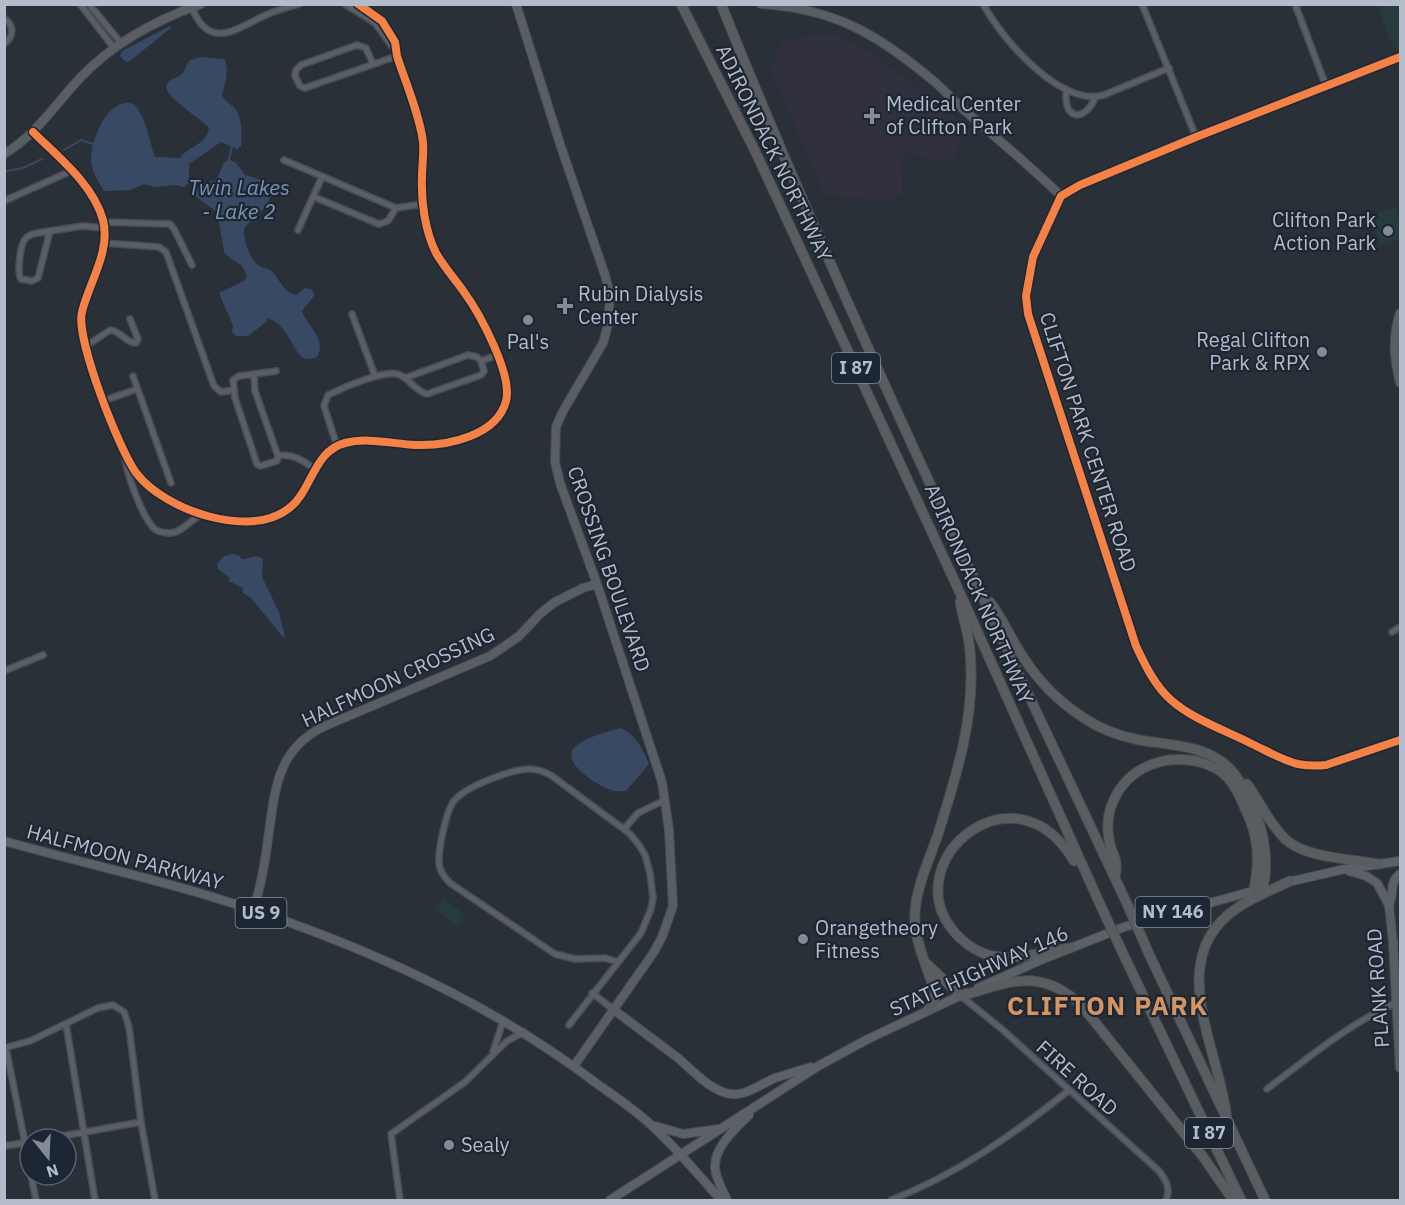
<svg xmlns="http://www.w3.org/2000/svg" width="1405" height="1205" viewBox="0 0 1405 1205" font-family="'IBM Plex Sans',sans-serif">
<rect width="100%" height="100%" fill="#2a3038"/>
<path fill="#31303e" d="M833 33 870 51 965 126 953 159 937 160 903 151 902 196 885 201 824 194 771 70 776 55 782 43 799 37Z"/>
<path fill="#273a3e" d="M1377 5H1400V48L1394 50Z
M1395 207 1400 223V239L1380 246 1370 216Z
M444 897 466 917 457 927 435 908Z"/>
<path fill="#384963" d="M170 26 172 27 130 61 126 62 120 56 122 51Z
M202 57 224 59C230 71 225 83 222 95 225 102 232 104 236 110 242 118 242 136 241 146L237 149 221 142 189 164V183L184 187 176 185 155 187 144 184 130 190 104 191C97 180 90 168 91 156 92 144 99 125 106 116 112 107 129 96 137 108 147 121 149 141 155 157L180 158C188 146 206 146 209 128 203 119 160 95 167 84 170 78 179 78 183 73 185 70 187 64 190 60Z
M229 159 236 163 245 175 269 182C277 205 255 214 244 229 244 241 248 255 257 264 261 268 266 268 270 270 280 277 282 293 297 295L305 288 311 289 314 293V296L302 311C308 328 327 338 317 357 314 358 311 359 307 359 294 359 290 324 267 318L266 322 248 336H236L232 332 233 326 219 293 244 281 247 277C243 259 232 264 224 252L218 215 214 210 195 196V191L203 183 216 180 224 163Z
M232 554 238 555 242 559C250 560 256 553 263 559L262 577 279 612 285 637H283L251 598 243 593V588L229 581 230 578 218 569 217 563 225 556Z
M621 728C637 736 642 748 649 764L626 791C620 791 614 792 608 789 596 784 558 761 576 746 588 736 607 732 621 728Z"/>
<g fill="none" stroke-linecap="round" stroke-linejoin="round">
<path stroke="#384963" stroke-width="2" d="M64 150 81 140 93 144
M229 159 232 147
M7 171 23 168 42 159"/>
<g stroke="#484c53" stroke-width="8">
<path id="street" d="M80 4 114 48
M89 4 121 43
M345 4 375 23 395 50
M983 4C1002 39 1060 107 1104 95L1169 68
M1142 4 1196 137
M1295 4 1326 86
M192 8C210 52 237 28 268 14 278 10 289 7 299 4
M4 18C14 25 15 36 4 44
M373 64 366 48 357 45 301 65 296 70 295 76 300 86 305 88 397 56
M1066 89C1066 95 1065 105 1069 110 1079 123 1092 107 1095 97
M33 132C58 157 93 184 103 220 111 252 89 282 82 312 75 338 120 452 137 474 165 510 249 539 288 509 312 492 313 451 345 443 368 437 393 444 416 445 447 446 497 436 506 401 513 375 480 314 464 292 455 279 444 267 436 253 425 231 421 202 422 177 422 166 424 154 423 142 420 116 405 81 397 56L395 42 382 21 358 4
M284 160 396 208 423 204
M314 197 379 224 388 221 396 208
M4 201 71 171
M103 222 170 224 174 229 192 265
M298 230 322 177
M50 231 38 278 32 281 21 279C17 273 20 243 26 238 32 232 42 233 50 231Z
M50 231 83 226 104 228
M104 243 159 247 166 252 214 386 221 392 233 390
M352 314 375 376
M86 346 110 330C121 331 126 343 136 343L138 339 130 319
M276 371 239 376 233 380 235 398 257 464 260 466 277 461 278 456C292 453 304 461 315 469
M254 374 255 391 278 456
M133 376 171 483
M405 378 468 355 477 357 481 361 497 355
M103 401 137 389
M337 446 324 406 328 395C342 388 387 368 400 375 410 380 416 391 427 394L481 375 484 371 481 361
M125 456C126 472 143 521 156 530 160 532 165 533 170 533 182 533 191 519 202 514
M1392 632 1400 627
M4 671 43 655
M624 829 638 813 665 800
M592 993 614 1010
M961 996 1003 1030 1159 1171C1166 1180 1171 1189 1166 1200
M66 1024 95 1200
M569 1025 641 933 651 909 653 898 650 873 645 855 639 845 629 833 552 776C545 772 539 769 530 769 512 769 466 786 454 801 446 811 438 850 439 864 440 872 444 877 450 883L555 954 575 959 605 958 618 962
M4 1048 30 1041 98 1008 113 1005 124 1012 129 1027 141 1122 155 1200
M6 1048 30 1168
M493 1052 503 1021
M1267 1089C1309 1057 1349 1024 1397 1002
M45 1139 141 1122
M4 1146 30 1142
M31 1175 36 1200
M400 1200 391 1134 465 1082 507 1041 524 1032
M891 1200C956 1175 1014 1134 1068 1091"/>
</g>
<g stroke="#484c53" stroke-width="10">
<path id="secondary" d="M516 4 561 147 606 278 610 296 608 325 603 343 563 411 556 427 555 462 560 483 597 584 662 782 669 830 673 906 662 937 654 952 574 1066
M761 4C836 9 879 35 936 83 946 92 955 102 965 111 998 139 1030 166 1061 196
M1400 57 1196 137 1080 185 1061 196 1033 257 1026 296 1028 314 1136 646C1145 665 1155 686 1171 700 1192 719 1227 731 1252 744 1267 751 1282 760 1298 764 1308 766 1316 766 1326 765L1400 740
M4 154C36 135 55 105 80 78 112 44 156 20 201 4
M1400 313C1392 337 1394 359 1400 383
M1389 905 1393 942 1400 1068
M253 910C261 887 265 863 268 839 275 791 276 749 325 726L490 656 518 637 541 613 555 602 583 588 597 584
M614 1010 678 1058"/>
</g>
<g stroke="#484c55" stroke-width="10">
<path id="primary" d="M4 841C71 860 139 875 206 895 345 937 480 995 596 1083 614 1096 634 1109 650 1124 676 1147 698 1175 721 1200
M1349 871 1366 876 1377 883 1389 905
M1284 883 1345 869 1400 861
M1389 905C1395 894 1388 883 1400 874
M978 988 1043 959 1124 927 1260 889
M678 1058C691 1069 706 1086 723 1092 742 1100 758 1085 775 1078 787 1074 799 1071 811 1067
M655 1126 683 1134 719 1129
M610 1200 820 1065 868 1039 966 993
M727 1200C723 1191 716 1179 715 1168 714 1147 735 1129 749 1115"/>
</g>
<g stroke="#474c53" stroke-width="11">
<path id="highway" d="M681 4 756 153 955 582 1104 913
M721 4C844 310 988 608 1128 906
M990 602C1003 619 1011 639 1023 657 1039 682 1059 702 1084 718 1100 729 1120 736 1139 740 1168 745 1207 745 1229 768 1240 779 1246 793 1253 807 1264 831 1269 861 1263 888
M1247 784C1260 802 1269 823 1285 839 1305 858 1351 859 1379 864
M1115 878C1115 874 1117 868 1116 864 1116 860 1114 855 1112 851 1108 838 1106 824 1110 810 1122 771 1158 754 1196 761 1208 764 1220 769 1228 778 1235 786 1240 796 1244 806 1259 837 1260 857 1254 890
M1070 948C1045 952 1017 960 992 956 976 952 961 941 951 928 899 859 1015 761 1074 861
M1149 954 1265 1200
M1127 962 1241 1200
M927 964 961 996C1010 982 1040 966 1082 1006L1204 1158 1233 1200
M927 1011 934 1001 935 992C929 973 915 941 915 922 913 893 929 861 938 834 957 774 976 715 970 651 969 635 963 618 960 602
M1227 1121C1222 1053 1161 959 1237 908 1253 897 1272 890 1290 881"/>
</g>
<use href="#street" stroke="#5a5e66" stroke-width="5"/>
<use href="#secondary" stroke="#595d64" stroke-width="8"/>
<use href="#primary" stroke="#5c6168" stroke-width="8"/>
<use href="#highway" stroke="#5a5d60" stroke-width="9"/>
<g stroke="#474c53" stroke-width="11" stroke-linecap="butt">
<path id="highway-bridge" d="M1128 906 1149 954
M1104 913 1127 962"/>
</g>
<use href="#highway-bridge" stroke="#5a5d60" stroke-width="9"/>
<g stroke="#1d2633" stroke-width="11">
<path id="cycleway" d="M1400 57 1196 137 1080 185 1061 196 1033 257 1026 296 1028 314 1136 646C1145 665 1155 686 1171 700 1192 719 1227 731 1252 744 1267 751 1282 760 1298 764 1308 766 1316 766 1326 765L1400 740
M33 132C58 157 93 184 103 220 111 252 89 282 82 312 75 338 120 452 137 474 165 510 249 539 288 509 312 492 313 451 345 443 368 437 393 444 416 445 447 446 497 436 506 401 513 375 480 314 464 292 455 279 444 267 436 253 425 231 421 202 422 177 422 166 424 154 423 142 420 116 405 81 397 56L395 42 382 21 358 4"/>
</g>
<use href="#cycleway" stroke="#f48246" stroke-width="8"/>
</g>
<g fill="#848b96" stroke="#1d2633" stroke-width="2">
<path d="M869 107h6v6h6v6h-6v6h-6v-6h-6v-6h6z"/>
<circle cx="1388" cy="231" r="6"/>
<path d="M562 297h6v6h6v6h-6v6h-6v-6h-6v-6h6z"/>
<circle cx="528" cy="320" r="6"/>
<circle cx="1322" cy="352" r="6"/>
<circle cx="803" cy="939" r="6"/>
<circle cx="449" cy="1145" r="6"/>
</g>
<g text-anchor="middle" stroke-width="4.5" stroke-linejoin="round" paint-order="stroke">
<g fill="#1d2633" stroke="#878f9c" stroke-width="1.5">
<rect x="832" y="353" width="48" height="30" rx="4.5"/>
<rect x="1135.5" y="897" width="75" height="30" rx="4.5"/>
<rect x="235.5" y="898" width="51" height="30" rx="4.5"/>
<rect x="1185" y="1118" width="48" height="30" rx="4.5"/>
</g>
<g font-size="18" font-weight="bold" fill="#b4bcc9">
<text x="856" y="374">I 87</text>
<text x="1173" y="918">NY 146</text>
<text x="261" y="919">US 9</text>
<text x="1209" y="1139">I 87</text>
</g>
<g font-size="20" fill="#b4bcc9" stroke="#1d2633" text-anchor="start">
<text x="886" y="111">Medical Center<tspan x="886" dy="23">of Clifton Park</tspan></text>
<text x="1376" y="227" text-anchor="end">Clifton Park<tspan x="1376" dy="23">Action Park</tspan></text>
<text x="578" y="301">Rubin Dialysis<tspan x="578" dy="23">Center</tspan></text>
<text x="1310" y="347" text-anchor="end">Regal Clifton<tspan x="1310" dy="23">Park &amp; RPX</tspan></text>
<text x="528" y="349" text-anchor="middle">Pal's</text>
<text x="815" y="935">Orangetheory<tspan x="815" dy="23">Fitness</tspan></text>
<text x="461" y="1152">Sealy</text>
</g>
<g font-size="20" fill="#b4bcc9" stroke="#1d2633">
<text transform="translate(774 153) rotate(64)" y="7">ADIRONDACK NORTHWAY</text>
<text transform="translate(1088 442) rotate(72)" y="7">CLIFTON PARK CENTER ROAD</text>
<text transform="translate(609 569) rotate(71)" y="7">CROSSING BOULEVARD</text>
<text transform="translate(979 594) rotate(66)" y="7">ADIRONDACK NORTHWAY</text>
<text transform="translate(398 677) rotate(-25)" y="7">HALFMOON CROSSING</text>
<text transform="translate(125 857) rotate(15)" y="7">HALFMOON PARKWAY</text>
<text transform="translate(979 971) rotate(-24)" y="7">STATE HIGHWAY 146</text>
<text transform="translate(1378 988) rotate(-94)" y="7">PLANK ROAD</text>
<text transform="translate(1077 1078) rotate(42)" y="7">FIRE ROAD</text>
</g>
<g font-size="21" font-style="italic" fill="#7c92b1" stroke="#1d2633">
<text x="239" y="195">Twin Lakes<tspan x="239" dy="24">- Lake 2</tspan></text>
</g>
<g font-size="26" font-weight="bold" letter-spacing="1.5" fill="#d59563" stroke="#1d2633">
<text x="1108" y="1015">CLIFTON PARK</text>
</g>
</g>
<rect width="1405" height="1205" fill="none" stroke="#b4bcc9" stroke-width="12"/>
<g transform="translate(48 1157) rotate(162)"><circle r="28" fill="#1d2633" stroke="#59626f" stroke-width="1.5"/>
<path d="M0-4.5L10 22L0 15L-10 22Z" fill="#848b96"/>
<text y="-9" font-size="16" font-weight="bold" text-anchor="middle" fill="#b4bcc9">N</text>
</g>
</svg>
